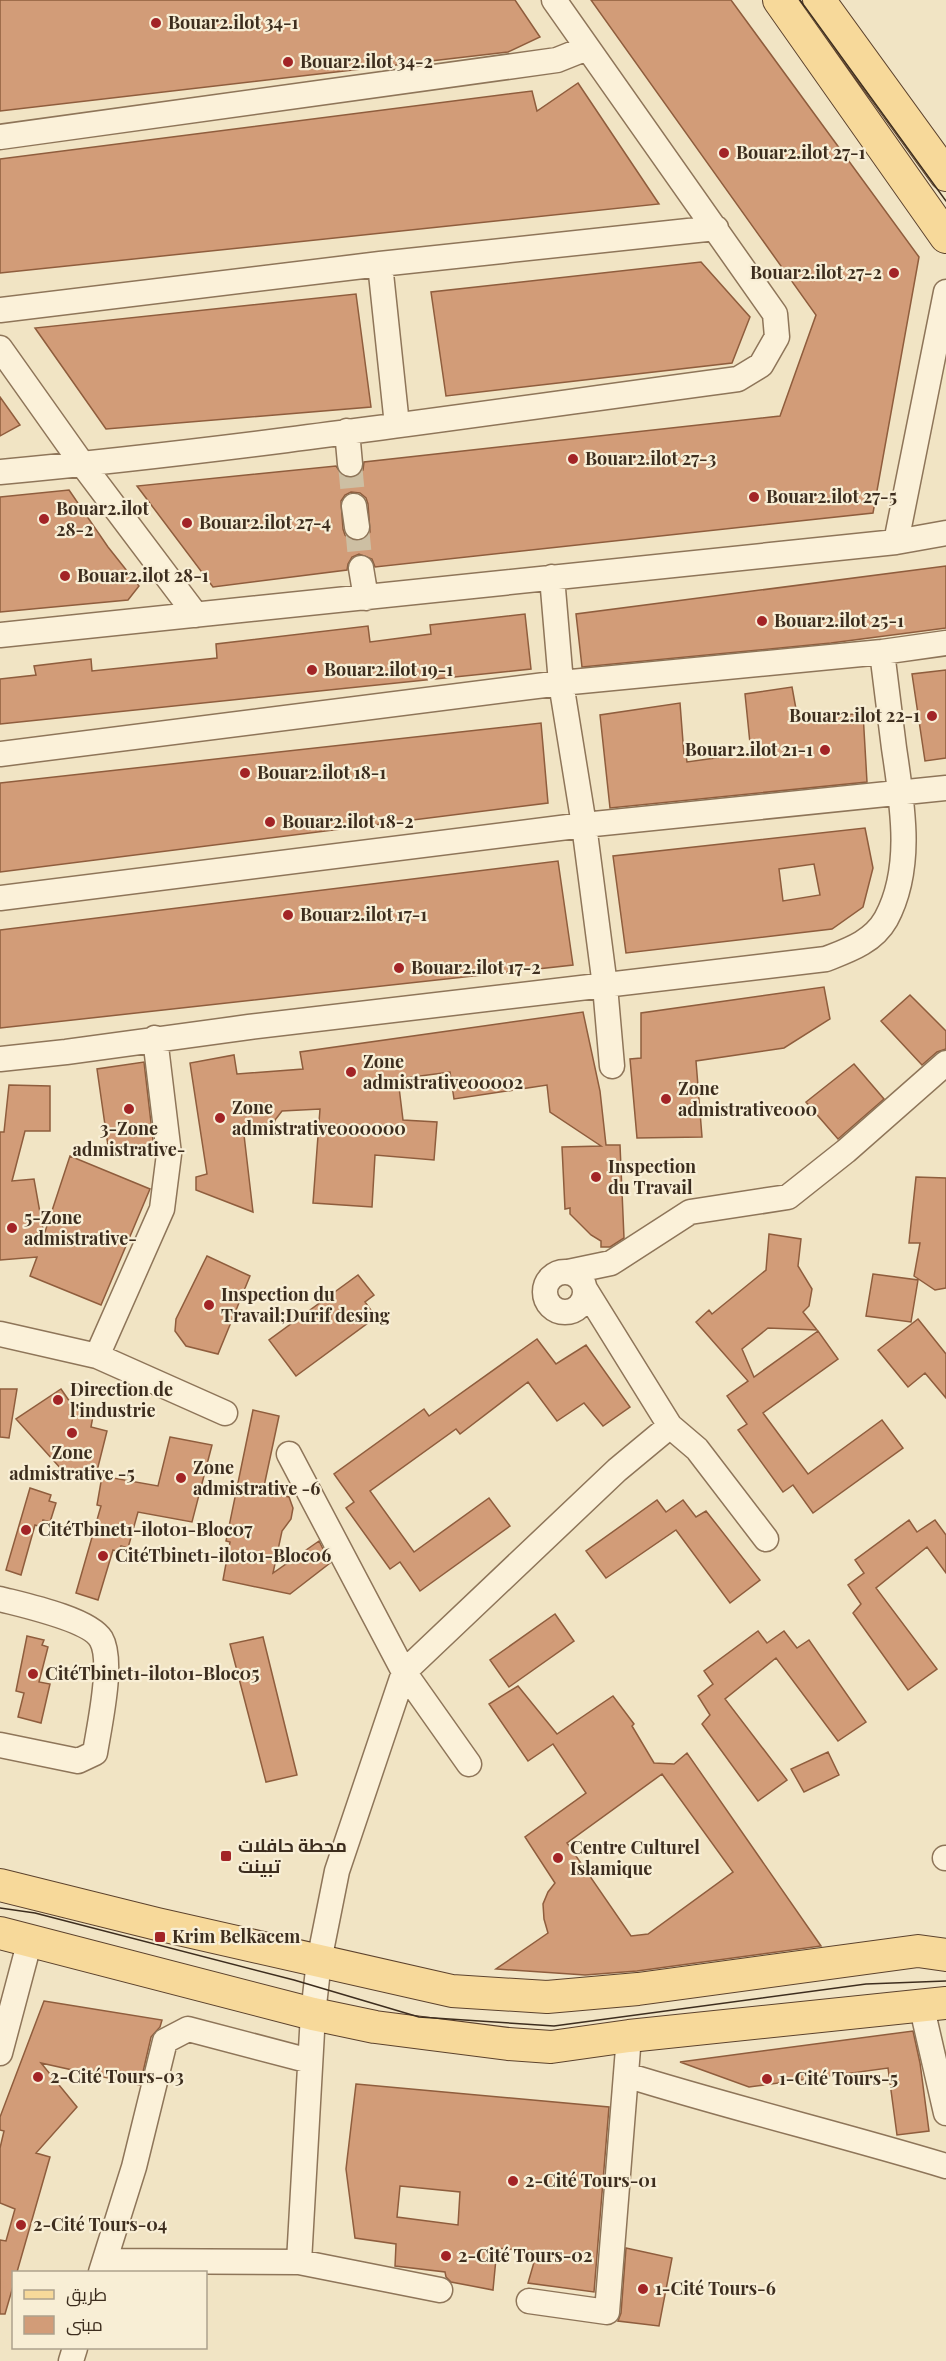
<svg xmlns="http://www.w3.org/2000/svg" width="946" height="2361" viewBox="0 0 946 2361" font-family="'Playfair Display',Cairo,serif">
<rect width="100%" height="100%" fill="#f1e4c4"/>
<path fill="#d29c78" stroke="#8f5d3d" stroke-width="1.5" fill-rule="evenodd" d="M0 0H515L540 37 508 52 0 111Z
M591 0H731L919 257 873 513 375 567 372 559 359 554 352 557 348 564 347 570 213 587 137 486 336 466 344 477 352 478 363 470 364 462 780 416 816 315ZM351 492 360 493 366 498 368 504 370 532 366 538 360 541 351 540 345 535 343 529 341 501 345 495Z
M578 83 659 204 0 273V159L532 91 537 111Z
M701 262 750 317 732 363 446 396 431 292Z
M356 294 371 407 106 429 35 328Z
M0 397 20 425 0 436Z
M69 490 108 547 139 586 128 600 0 612V497Z
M946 566V628L831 643 582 667 576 614Z
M525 614 531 669 0 724V679L36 675 34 666 91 659 92 671 217 658 216 644 368 626 370 642 431 634 430 625Z
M946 670V758L925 761 912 674Z
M792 687 798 720 863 713 867 782 610 808 600 715 680 703 684 755H686L687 762 751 753 745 694Z
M541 723 548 803 0 872V783Z
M865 828 873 868 863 907 832 929 626 953 613 856ZM814 864 820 895 783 901 779 869Z
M558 861 573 965 0 1028V930Z
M824 987 830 1019 784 1048 696 1061 702 1137 637 1138 630 1059 641 1058V1013Z
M910 995 946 1031V1049L937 1052 922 1065 881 1021Z
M583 1012 600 1091 606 1145H620L624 1238 610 1247H601V1241L591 1235 570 1214V1208L565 1209 562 1147 601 1146 550 1112 547 1085 454 1099 450 1072 398 1079 403 1120 437 1122 434 1160 375 1155 372 1207 313 1203 320 1109 282 1111 275 1120 272 1131 244 1135 253 1212 196 1190V1177L207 1174 190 1063 234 1055 237 1074 303 1069 300 1052Z
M144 1062 154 1149 109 1153 97 1069Z
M854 1064 884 1099 838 1139 806 1102Z
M9 1085 50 1086V1131H25L12 1181 34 1179 44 1235 70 1156 150 1189 101 1305 30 1276 37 1257 0 1260V1132H4Z
M916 1177 946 1178V1288L935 1290 914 1276 920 1243H909Z
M769 1234 801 1239 798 1266 812 1289 809 1306 803 1312 817 1330 768 1328 742 1349 754 1377 818 1331 838 1359 763 1413 808 1474 882 1420 903 1448 813 1513 793 1485 783 1492 738 1430 747 1424 727 1396 748 1381 696 1322 709 1310 712 1314 766 1270Z
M207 1256 250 1276 218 1354 186 1346 175 1331 176 1319Z
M873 1274 918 1280 911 1322 866 1316Z
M358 1275 374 1295 365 1302 376 1317 296 1376 269 1340Z
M918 1319 946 1354V1398L925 1373 908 1387 878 1350Z
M537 1339 556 1364 586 1345 630 1407 603 1426 584 1403 557 1421 528 1382 460 1434 456 1429 370 1491 414 1552 489 1498 510 1526 420 1591 400 1562 390 1569 346 1508 354 1502 334 1474 424 1409 429 1416Z
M0 1389H17L9 1438 0 1437Z
M61 1389 72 1405 88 1407 93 1416 91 1427 107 1431 96 1475 63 1471 16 1419Z
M253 1410 279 1416 263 1491 289 1497 293 1508 291 1519 282 1531 273 1573 319 1541 330 1563 290 1594 223 1580 230 1542 226 1541Z
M170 1437 212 1445 192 1522 138 1512 128 1548 121 1546 119 1552 113 1550 98 1600 76 1593 101 1506 97 1505 102 1476 158 1486Z
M30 1488 51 1495 49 1501 56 1503 50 1522 43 1520 41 1527 35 1525 21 1575 6 1570Z
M657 1500 666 1512 683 1500 696 1517 706 1511 760 1580 730 1603 676 1530 606 1578 586 1551Z
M909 1520 917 1532 935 1520 946 1535V1573L927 1547 876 1588 937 1669 908 1690 853 1613 861 1604 848 1585 864 1573 855 1560Z
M555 1614 574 1641 509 1687 490 1660Z
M758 1631 767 1643 784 1631 797 1648 809 1640 866 1722 838 1741 776 1658 725 1699 787 1780 758 1801 702 1724 710 1715 698 1696 713 1684 704 1671Z
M27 1636 44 1640 42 1645 48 1647 39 1682 50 1684 41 1723 18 1717 24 1693 16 1691Z
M263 1637 297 1775 266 1782 230 1644Z
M518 1686 557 1734 613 1696 634 1724 632 1726 654 1763 674 1764 687 1753 821 1946 637 1971 585 1975 496 1969 548 1933 544 1919 543 1904 548 1892 555 1883 525 1837 586 1793 553 1744 528 1761 489 1704ZM662 1774 733 1872 648 1934 631 1936 567 1843Z
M828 1752 839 1775 804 1792 791 1769Z
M44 2001 162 2020 160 2027 151 2037 140 2085 41 2063 77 2107 36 2153 50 2157 17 2272H14V2283L5 2314H0V2240L6 2241 15 2209 0 2203V2148L4 2131 0 2130V2117Z
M913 2031 920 2063 929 2131 897 2135 888 2068 749 2087 680 2062Z
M356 2084 609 2107 594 2292 528 2283 537 2252 497 2248 493 2290 451 2282 446 2277 445 2272 395 2266 396 2244 355 2238 346 2169ZM400 2186 460 2192 458 2225 397 2217Z
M626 2248 672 2258 659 2326 618 2321 621 2313Z"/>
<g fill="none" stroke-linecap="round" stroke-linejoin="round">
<path stroke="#cdbfa3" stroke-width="24" stroke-dasharray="24 12" stroke-linecap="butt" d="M350 464 354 506
M357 527 361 568"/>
<g stroke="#8e7559" stroke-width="27">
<path id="minor" d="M0 137 557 60 587 48
M380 264 397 425
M0 310 380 264 716 228
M0 348 83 465 196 615
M347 431 350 464
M0 472C247 449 492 412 738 379L761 365 777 337 775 314 554 0
M354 506 357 527
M896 542 946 292
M361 568 366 598
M552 577 561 683 584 825 605 986 612 1066
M0 635 896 542 946 533
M0 754 561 683 882 652 946 643
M0 898 584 825 946 788
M0 1059 66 1052 249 1027 826 959C849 950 873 942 886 919 914 867 902 803 894 748 890 716 886 684 882 652
M545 1292a20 20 0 1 1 40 0a20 20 0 1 1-40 0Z
M568 1272 611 1263 690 1212 788 1197 846 1151 946 1063
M585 1289 670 1426 697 1449 766 1539
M0 1334 97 1356 225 1413
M97 1356 162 1209 169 1154 155 1038
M289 1454 404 1672 469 1764
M0 1599C23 1605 89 1619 101 1639 114 1661 99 1727 95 1753L78 1761 0 1745
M945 1858H946
M921 2004 946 2113
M0 2053 30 1940
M626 2075C732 2108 840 2134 946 2166
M105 2261 299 2262 440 2290
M299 2262 313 2014 319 1961 337 1871 404 1672 617 1470 670 1426
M101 2272 134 2167 165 2041 188 2029 310 2061
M529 2301 607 2312 629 2036
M71 2361 75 2348"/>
</g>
<g stroke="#5c422d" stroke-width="34">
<path id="major" d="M779 0 946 237
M819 0 946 175
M0 1885 157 1924 452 1991 547 1997 638 1989 918 1951 946 1955
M0 1933 313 2014 375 2027 508 2044 551 2047 629 2036 946 2003"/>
</g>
<use href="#minor" stroke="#fbf1d9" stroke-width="24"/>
<use href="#major" stroke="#f7d99a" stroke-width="32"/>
<path stroke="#3d2d1e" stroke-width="1.5" d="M800 0 946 201
M0 1908 35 1913 294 1980 419 2017 554 2026 866 1984 946 1981"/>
</g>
<g fill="#a22426" stroke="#f8eed5" stroke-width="2">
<circle cx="156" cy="23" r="6"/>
<circle cx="288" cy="62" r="6"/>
<circle cx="724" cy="153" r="6"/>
<circle cx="894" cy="273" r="6"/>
<circle cx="573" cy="459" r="6"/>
<circle cx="754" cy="497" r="6"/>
<circle cx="44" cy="519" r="6"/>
<circle cx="187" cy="523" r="6"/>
<circle cx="65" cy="576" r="6"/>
<circle cx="762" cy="621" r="6"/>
<circle cx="312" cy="670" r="6"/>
<circle cx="932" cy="716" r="6"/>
<circle cx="825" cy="750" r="6"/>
<circle cx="245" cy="773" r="6"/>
<circle cx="270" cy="822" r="6"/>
<circle cx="288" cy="915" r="6"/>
<circle cx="399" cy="968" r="6"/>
<circle cx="351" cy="1072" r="6"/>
<circle cx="666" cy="1099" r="6"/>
<circle cx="129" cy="1109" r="6"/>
<circle cx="220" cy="1118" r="6"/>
<circle cx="596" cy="1177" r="6"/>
<circle cx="12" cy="1228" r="6"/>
<circle cx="209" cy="1305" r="6"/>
<circle cx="58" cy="1400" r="6"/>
<circle cx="72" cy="1433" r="6"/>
<circle cx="181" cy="1478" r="6"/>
<circle cx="26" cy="1530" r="6"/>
<circle cx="103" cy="1556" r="6"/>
<circle cx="33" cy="1674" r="6"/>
<rect x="220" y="1850" width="12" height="12" rx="3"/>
<circle cx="558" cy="1858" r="6"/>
<rect x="154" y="1931" width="12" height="12" rx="3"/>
<circle cx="38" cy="2077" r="6"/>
<circle cx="767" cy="2079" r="6"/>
<circle cx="513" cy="2181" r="6"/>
<circle cx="21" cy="2225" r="6"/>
<circle cx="446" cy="2256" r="6"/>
<circle cx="643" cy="2289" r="6"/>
</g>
<g text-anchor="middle" stroke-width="4.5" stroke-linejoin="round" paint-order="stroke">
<g font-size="18" font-weight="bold" fill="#3d2d1e" stroke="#f8eed5" text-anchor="start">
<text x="168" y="29">Bouar2.ilot 34-1</text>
<text x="300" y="68">Bouar2.ilot 34-2</text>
<text x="736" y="159">Bouar2.ilot 27-1</text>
<text x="882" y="279" text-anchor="end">Bouar2.ilot 27-2</text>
<text x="585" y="465">Bouar2.ilot 27-3</text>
<text x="766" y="503">Bouar2.ilot 27-5</text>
<text x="56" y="515">Bouar2.ilot<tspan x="56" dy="21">28-2</tspan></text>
<text x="199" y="529">Bouar2.ilot 27-4</text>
<text x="77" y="582">Bouar2.ilot 28-1</text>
<text x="774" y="627">Bouar2.ilot 25-1</text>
<text x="324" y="676">Bouar2.ilot 19-1</text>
<text x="920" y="722" text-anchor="end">Bouar2.ilot 22-1</text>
<text x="813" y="756" text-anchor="end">Bouar2.ilot 21-1</text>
<text x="257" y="779">Bouar2.ilot 18-1</text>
<text x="282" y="828">Bouar2.ilot 18-2</text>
<text x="300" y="921">Bouar2.ilot 17-1</text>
<text x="411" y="974">Bouar2.ilot 17-2</text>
<text x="363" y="1068">Zone<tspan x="363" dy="21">admistrative00002</tspan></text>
<text x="678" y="1095">Zone<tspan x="678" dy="21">admistrative000</tspan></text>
<text x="232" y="1114">Zone<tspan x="232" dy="21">admistrative000000</tspan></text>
<text x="129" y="1135" text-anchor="middle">3-Zone<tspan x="129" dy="21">admistrative-</tspan></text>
<text x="608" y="1173">Inspection<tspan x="608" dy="21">du Travail</tspan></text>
<text x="24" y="1224">5-Zone<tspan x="24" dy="21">admistrative-</tspan></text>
<text x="221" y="1301">Inspection du<tspan x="221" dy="21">Travail;Durif desing</tspan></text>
<text x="70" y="1396">Direction de<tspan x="70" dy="21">l'industrie</tspan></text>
<text x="72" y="1459" text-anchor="middle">Zone<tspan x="72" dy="21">admistrative -5</tspan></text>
<text x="193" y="1474">Zone<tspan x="193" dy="21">admistrative -6</tspan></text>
<text x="38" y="1536">CitéTbinet1-ilot01-Bloc07</text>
<text x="115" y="1562">CitéTbinet1-ilot01-Bloc06</text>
<text x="45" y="1680">CitéTbinet1-ilot01-Bloc05</text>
<text x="238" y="1852">محطة حافلات<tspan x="238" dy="21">تبينت</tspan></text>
<text x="570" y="1854">Centre Culturel<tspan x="570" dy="21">Islamique</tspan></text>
<text x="172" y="1943">Krim Belkacem</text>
<text x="50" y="2083">2-Cité Tours-03</text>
<text x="779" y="2085">1-Cité Tours-5</text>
<text x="525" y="2187">2-Cité Tours-01</text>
<text x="33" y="2231">2-Cité Tours-04</text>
<text x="458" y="2262">2-Cité Tours-02</text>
<text x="655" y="2295">1-Cité Tours-6</text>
</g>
</g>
<rect x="12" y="2271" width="195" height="78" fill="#f8eed5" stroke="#ada18c" stroke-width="1.5"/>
<rect x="24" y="2290" width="30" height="9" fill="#f7d99a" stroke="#ada18c" stroke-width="1.5"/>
<text x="66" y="2301" font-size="18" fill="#3d2d1e">طريق</text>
<rect x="24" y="2316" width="30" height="18" fill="#d29c78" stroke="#ada18c" stroke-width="1.5"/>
<text x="66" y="2331" font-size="18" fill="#3d2d1e">مبنى</text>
</svg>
